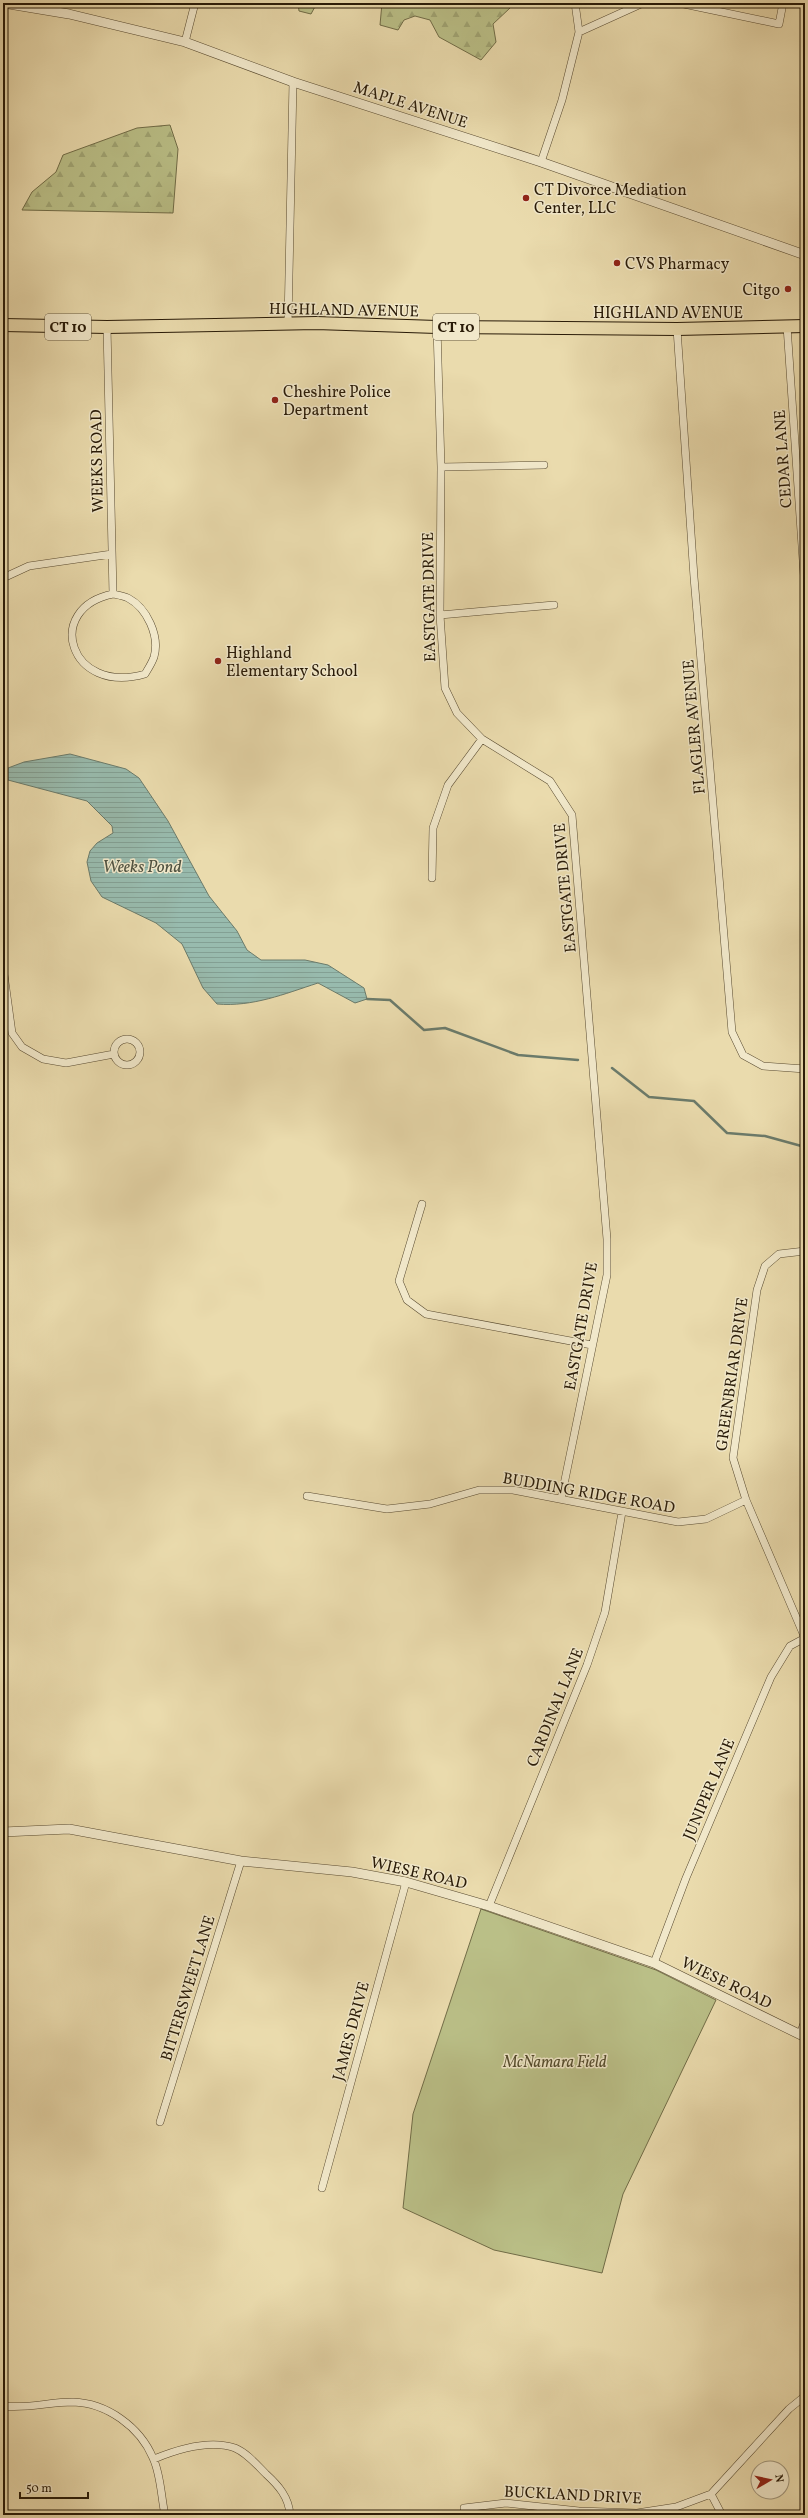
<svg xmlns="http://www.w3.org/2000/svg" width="808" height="2518" viewBox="0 0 808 2518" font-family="Vollkorn,serif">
<defs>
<pattern id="forest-firs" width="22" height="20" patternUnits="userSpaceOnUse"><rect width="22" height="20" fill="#babf87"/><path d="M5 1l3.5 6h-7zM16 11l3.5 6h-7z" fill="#a0a473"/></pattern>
<pattern id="water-rules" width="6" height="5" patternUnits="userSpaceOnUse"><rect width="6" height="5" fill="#98bbae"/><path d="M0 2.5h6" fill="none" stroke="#83a094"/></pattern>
</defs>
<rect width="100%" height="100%" fill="#eadbad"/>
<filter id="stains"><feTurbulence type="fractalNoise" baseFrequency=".005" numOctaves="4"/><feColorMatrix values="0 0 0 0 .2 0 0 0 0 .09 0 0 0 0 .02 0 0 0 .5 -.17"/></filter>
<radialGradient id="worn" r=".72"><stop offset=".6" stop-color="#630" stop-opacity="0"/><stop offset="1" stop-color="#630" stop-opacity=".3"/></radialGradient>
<path fill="url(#forest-firs)" stroke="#716c47" d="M298 3H317L311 14 299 11Z
M382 3H510V8L493 24 496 42 481 60 439 37 430 20 415 16 404 20 398 30 380 25Z
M170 125 178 149 173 213 22 210 32 192 56 172 63 155 137 128Z"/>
<path fill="#babf87" stroke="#716c47" d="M481 1909 656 1970 716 2000 623 2194 602 2273 494 2250 403 2208 413 2114Z"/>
<path fill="url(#water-rules)" stroke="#6b7b6b" d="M70 754 126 769 139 778 168 821 209 896 237 931 247 950 261 960H305L328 965 364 988 367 999 355 1003 318 983C284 994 253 1007 217 1004L203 988 182 944 156 923 102 897 91 881 87 862 90 851 97 843 113 833 112 826 87 801 8 780V768L24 762Z"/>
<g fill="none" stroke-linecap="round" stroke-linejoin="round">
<path stroke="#6b7b6b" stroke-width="2.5" d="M367 999 390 1000 424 1030 445 1028 518 1055 578 1060
M612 1068 649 1097 694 1101 727 1133 765 1136 805 1147"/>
<g stroke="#584a30" stroke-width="8">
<path id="minor" d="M679 3 779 24 783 3
M579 32 643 3
M185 42 195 3
M541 162 562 100 579 32 575 3
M288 323 293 82
M787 326 805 590
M107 327 113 594
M437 327 441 467 440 615 445 688 457 713 482 739 550 781 572 815 607 1239V1275L561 1499
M677 329 694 577 732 1032 743 1055 763 1066 805 1069
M441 467 544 465
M3 578 29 566 112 554
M113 594C118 595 124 596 128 598 147 608 160 636 154 657 152 663 148 669 145 674 69 696 43 608 113 594Z
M440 615 554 605
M432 878 433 828 448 785 482 739
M3 967 12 1033 22 1047 43 1059 66 1063 114 1054
M114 1052a13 13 0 1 1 26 0a13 13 0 1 1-26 0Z
M422 1204 399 1281 407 1300 426 1314 592 1345
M307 1496 387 1509 430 1504 479 1490H513L678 1522 706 1519 746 1500
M805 1638 746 1500 733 1458 757 1290 765 1266 779 1254 805 1251
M489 1906 587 1665 605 1612 622 1512
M654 1963 686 1878 771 1677 790 1646 805 1638
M800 2034 805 2021
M160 2122 241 1861
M322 2188 406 1882
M3 2406C27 2409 49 2402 73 2402 107 2403 140 2427 153 2458 161 2475 161 2497 165 2515
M154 2459C178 2449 209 2439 235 2448 247 2453 257 2465 266 2474 278 2485 289 2497 290 2515
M711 2494 722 2515
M464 2508 506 2503 579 2511 637 2513 676 2507 711 2494 789 2409 805 2396"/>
</g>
<g stroke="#584a30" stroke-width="10">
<path id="tertiary" d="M3 3 69 14 185 42 293 82 541 162 805 255
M3 1832 69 1829 241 1861 352 1872 406 1882 489 1906 654 1963 805 2037"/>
</g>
<g stroke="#281a07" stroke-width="14">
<path id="trunk" d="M3 325 107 327 316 323 437 327 677 329 805 326"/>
</g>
<use href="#minor" stroke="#f1e8ca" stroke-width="7"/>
<use href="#tertiary" stroke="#f1e8ca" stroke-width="9"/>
<use href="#trunk" stroke="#eadbad" stroke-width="12"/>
</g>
<g fill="#8f2418" stroke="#f1e8ca" stroke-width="1.5">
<circle cx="526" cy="198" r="4"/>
<circle cx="617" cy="263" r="4"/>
<circle cx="788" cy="289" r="4"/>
<circle cx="275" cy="400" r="4"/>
<circle cx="218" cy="661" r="4"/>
</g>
<g text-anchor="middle" stroke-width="3" stroke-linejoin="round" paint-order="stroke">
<g fill="#f1e8ca" stroke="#645842" stroke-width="1">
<rect x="45" y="314" width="46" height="26" rx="3"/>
<rect x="433" y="314" width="46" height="26" rx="3"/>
</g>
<g font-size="15" font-weight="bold" fill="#281a07">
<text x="68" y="332">CT 10</text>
<text x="456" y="332">CT 10</text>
</g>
<g font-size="16" fill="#281a07" stroke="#f1e8ca">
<text transform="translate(411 104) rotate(18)" y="6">MAPLE AVENUE</text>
<text transform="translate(344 309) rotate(1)" y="6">HIGHLAND AVENUE</text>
<text x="668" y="318">HIGHLAND AVENUE</text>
<text transform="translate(782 459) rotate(-94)" y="6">CEDAR LANE</text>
<text transform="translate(96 461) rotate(-91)" y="6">WEEKS ROAD</text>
<text transform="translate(428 597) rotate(-91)" y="6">EASTGATE DRIVE</text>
<text transform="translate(693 727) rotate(-95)" y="6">FLAGLER AVENUE</text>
<text transform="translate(564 888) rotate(-95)" y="6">EASTGATE DRIVE</text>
<text transform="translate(580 1326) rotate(-80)" y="6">EASTGATE DRIVE</text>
<text transform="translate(731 1374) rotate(-82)" y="6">GREENBRIAR DRIVE</text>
<text transform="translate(589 1492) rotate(10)" y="6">BUDDING RIDGE ROAD</text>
<text transform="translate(554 1707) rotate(-68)" y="6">CARDINAL LANE</text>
<text transform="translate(708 1789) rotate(-67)" y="6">JUNIPER LANE</text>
<text transform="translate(419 1872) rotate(13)" y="6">WIESE ROAD</text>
<text transform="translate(727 1982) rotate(26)" y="6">WIESE ROAD</text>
<text transform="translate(187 1988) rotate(-73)" y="6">BITTERSWEET LANE</text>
<text transform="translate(350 2031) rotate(-75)" y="6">JAMES DRIVE</text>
<text transform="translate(573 2494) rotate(3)" y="6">BUCKLAND DRIVE</text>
</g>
<g font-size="16" fill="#281a07" stroke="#f1e8ca" text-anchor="start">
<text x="534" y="195">CT Divorce Mediation<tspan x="534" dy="18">Center, LLC</tspan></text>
<text x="625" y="269">CVS Pharmacy</text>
<text x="780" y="295" text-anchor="end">Citgo</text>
<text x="283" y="397">Cheshire Police<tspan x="283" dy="18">Department</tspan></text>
<text x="226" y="658">Highland<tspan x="226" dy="18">Elementary School</tspan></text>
</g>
<g font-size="16" font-style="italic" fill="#544c2d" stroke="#f1e8ca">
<text x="555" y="2067">McNamara Field</text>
</g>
<g font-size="17" font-style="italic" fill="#4f5241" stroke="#f1e8ca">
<text x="142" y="872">Weeks Pond</text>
</g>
</g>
<rect width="808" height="2518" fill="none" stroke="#eadbad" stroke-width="16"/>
<rect x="4" y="4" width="800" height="2510" fill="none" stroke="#281a07" stroke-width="2"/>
<rect x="8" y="8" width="792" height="2502" fill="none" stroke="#281a07"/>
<g transform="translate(770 2480) rotate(81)"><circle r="19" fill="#f1e8ca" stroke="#a1967c"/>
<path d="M0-3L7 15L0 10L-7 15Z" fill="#8f2418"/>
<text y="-6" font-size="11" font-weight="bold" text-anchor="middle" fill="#281a07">N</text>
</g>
<path d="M20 2492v6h68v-6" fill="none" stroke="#281a07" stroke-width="2"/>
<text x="26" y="2492" font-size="12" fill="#281a07" stroke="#f1e8ca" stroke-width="3" paint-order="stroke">50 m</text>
<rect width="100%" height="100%" filter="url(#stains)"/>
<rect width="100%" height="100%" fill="url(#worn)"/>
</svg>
